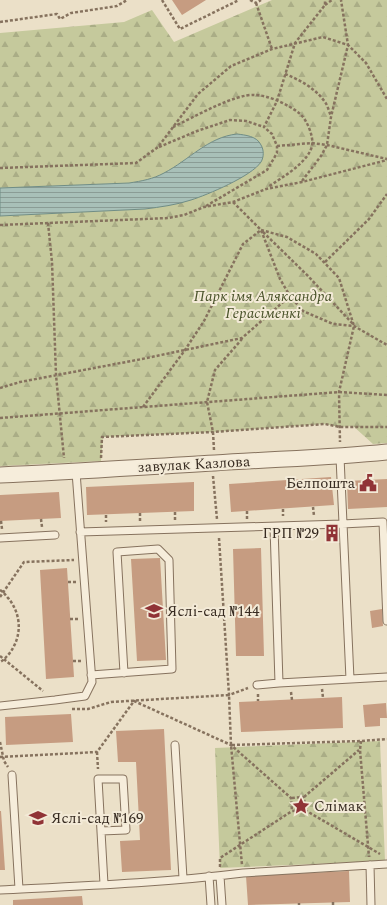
<svg xmlns="http://www.w3.org/2000/svg" width="387" height="905" viewBox="0 0 387 905" font-family="Spectral,serif">
<defs>
<pattern id="forest-firs" width="22" height="20" patternUnits="userSpaceOnUse"><rect width="22" height="20" fill="#c5c99c"/><path d="M5 1l3.5 6h-7zM16 11l3.5 6h-7z" fill="#aaad86"/></pattern>
<pattern id="water-rules" width="6" height="5" patternUnits="userSpaceOnUse"><rect width="6" height="5" fill="#a8c0b8"/><path d="M0 2.5h6" fill="none" stroke="#8a9c95"/></pattern>
</defs>
<rect width="100%" height="100%" fill="#ebe0c8"/>
<path fill="url(#forest-firs)" d="M272 0H387V443L373 444 353 426 340 427 324 424 213 432 103 437 101 461 0 466V216L145 209C185 204 225 191 257 167 260 151 267 140 247 136 214 130 191 158 165 173 153 179 142 181 129 183L0 188V33L124 22 152 10 174 42Z
M380 741 385 861 220 868 215 748Z"/>
<path fill="url(#water-rules)" stroke="#708d85" d="M237 134C245 135 257 136 261 145 264 150 264 157 261 162 252 176 207 195 191 200 176 205 160 207 145 209L0 216V188L129 183C142 181 153 179 164 173 189 160 208 137 237 134Z"/>
<path fill="#c69c81" d="M172 0H206L182 15Z
M331 477 334 505 231 512 229 484Z
M387 479V507L348 509 347 481Z
M194 482V511L87 515 86 487Z
M59 492 61 518 0 521V495Z
M328 530H336V541L329 542Z
M261 548 264 656H236L233 549Z
M160 558 166 660 137 661 131 559Z
M67 568 74 677 46 679 40 570Z
M382 609 383 626 372 628 370 611Z
M342 697 343 728 241 732 239 702Z
M386 703 387 718H380V726L365 727 363 705Z
M71 714 73 742 6 745 5 717Z
M164 729 171 870 122 872 120 841 140 840 136 762H118L116 731Z
M0 811H1L5 870H0Z
M349 871 350 902 248 905 246 876Z
M82 896 83 905H13V900Z"/>
<g fill="none" stroke-linecap="round" stroke-linejoin="round">
<g stroke="#86725e" stroke-width="9">
<path id="service" d="M340 457 350 679
M274 527 279 683 387 677
M80 532 342 524 383 522 387 621
M0 538 55 535
M91 675 172 669 169 560 158 549 117 552 124 673
M257 685 279 683
M0 706 55 700 85 696 92 682 76 472
M175 745 183 878
M12 775 19 889
M101 831 126 830 123 779H98L104 884
M370 865 371 905
M209 876 211 905
M220 876 222 905
M0 890C81 886 163 883 243 873L387 864"/>
</g>
<g stroke="#86725e" stroke-width="17">
<path id="minor" d="M0 475C72 472 143 467 215 463 272 459 330 458 387 452"/>
</g>
<path stroke="#86725e" stroke-width="2.5" stroke-dasharray="3 2" stroke-linecap="butt" d="M162 0 180 29 239 0
M250 0 256 3 261 0
M256 3 272 49
M325 5 332 0
M0 22 57 14 60 19 71 13 117 6 127 0
M285 74C300 80 315 88 325 102 328 106 329 112 331 116
M173 127C192 118 236 93 255 95 268 95 289 105 299 113 307 119 314 137 312 146 308 163 281 178 268 187
M277 146 312 143 327 145 387 159
M159 147 197 131 230 120 246 121 264 127
M0 168 136 163 158 147 198 94 231 66 272 49 323 37 348 45 366 63 387 99
M302 181 321 156 327 145 331 117 348 45 341 0
M233 202 261 230 280 279 290 296 303 311 333 324 354 326 387 345
M206 206 267 170 277 153V146L272 134 264 127 277 101 295 43 325 5V0
M48 223 52 262 56 375 64 458
M0 225 168 218 184 215 204 207 233 202 266 189 302 182 387 160
M261 230 287 237 316 254 339 278 354 326 339 392 340 442
M263 232 308 276 353 324
M325 262 369 219 387 194
M0 388 20 382 142 359 242 338 290 296
M143 407 185 350 204 321 243 244 261 230
M0 418 339 392 387 395
M214 450 213 432 207 402 215 370 242 339
M101 458 102 437 213 432 325 424 340 427H387
M213 476 217 519
M313 507 314 516
M283 509V516
M247 511V519
M175 512V520
M140 513V521
M106 515V522
M41 519 42 527
M1 521 2 529
M219 538 229 695 248 688
M68 582H76
M0 590C4 592 6 596 9 599 22 616 22 637 9 654 6 657 4 660 0 662
M0 597 24 562 74 560
M70 619H78
M0 656 43 691
M73 661H81
M322 689 323 698
M291 692 292 700
M258 694V701
M72 709H88L111 702 229 695 231 745 242 865
M361 741 360 750 369 857
M0 742 4 761 8 767
M232 745 361 741 387 739
M97 752 98 769
M0 757 97 752 134 701 231 745 291 798 292 811 305 810 304 797 291 798
M304 797 359 750
M305 810 380 854
M220 867V858L292 811
M333 902V905
M299 903V905"/>
<use href="#service" stroke="#f6eddb" stroke-width="7"/>
<use href="#minor" stroke="#f6eddb" stroke-width="15"/>
</g>
<defs>
<g id="civic-bare" transform="scale(1.38)"><path d="M-.6-6.5H3V-4.5H.6V-3L4-1V1h2V6H-6V1h2V-1L-.6-3ZM-1.2 2.5V6h2.4V2.5Z" fill="#903336" stroke="#f3ead7" stroke-width="2.5" paint-order="stroke"/></g>
<g id="building-bare" transform="scale(1.38)"><path d="M-4-6H4V6H1V3H-1V6H-4ZM-2.5-4.3h1.7v1.8h-1.7ZM.8-4.3h1.7v1.8H.8ZM-2.5-1h1.7V.8h-1.7ZM.8-1h1.7V.8H.8Z" fill="#903336" stroke="#f3ead7" stroke-width="2.5" paint-order="stroke"/></g>
<g id="school-bare" transform="scale(1.38)"><path d="M0-5L7-2L0 1L-7-2ZM-4 1L0 2.5L4 1V4Q0 6-4 4Z" fill="#903336" stroke="#f3ead7" stroke-width="2.5" paint-order="stroke"/></g>
<g id="sight-bare" transform="scale(1.38)"><path d="M0-6L1.8-2.2L6-1.7L2.9 1.2L3.7 5.4L0 3.3L-3.7 5.4L-2.9 1.2L-6-1.7L-1.8-2.2Z" fill="#903336" stroke="#f3ead7" stroke-width="2.5" paint-order="stroke"/></g>
</defs>
<g fill-rule="evenodd">
<use href="#civic-bare" x="368" y="483"/>
<use href="#building-bare" x="332" y="533"/>
<use href="#school-bare" x="154" y="611"/>
<use href="#sight-bare" x="301" y="806"/>
<use href="#school-bare" x="38" y="818"/>
</g>
<g text-anchor="middle" stroke-width="4" stroke-linejoin="round" paint-order="stroke">
<g font-size="15" font-style="italic" fill="#495229" stroke="#f3ead7">
<text x="263" y="301">Парк імя Аляксандра<tspan x="263" dy="17">Герасіменкі</tspan></text>
</g>
<g font-size="15" fill="#372b21" stroke="#f3ead7">
<text transform="translate(194 464) rotate(-3)" y="5">завулак Казлова</text>
</g>
<g font-size="15" fill="#372b21" stroke="#f3ead7" text-anchor="start">
<text x="355" y="488" text-anchor="end">Белпошта</text>
<text x="319" y="538" text-anchor="end">ГРП №29</text>
<text x="167" y="616">Яслі-сад №144</text>
<text x="314" y="811">Слімак</text>
<text x="51" y="823">Яслі-сад №169</text>
</g>
</g>
</svg>
